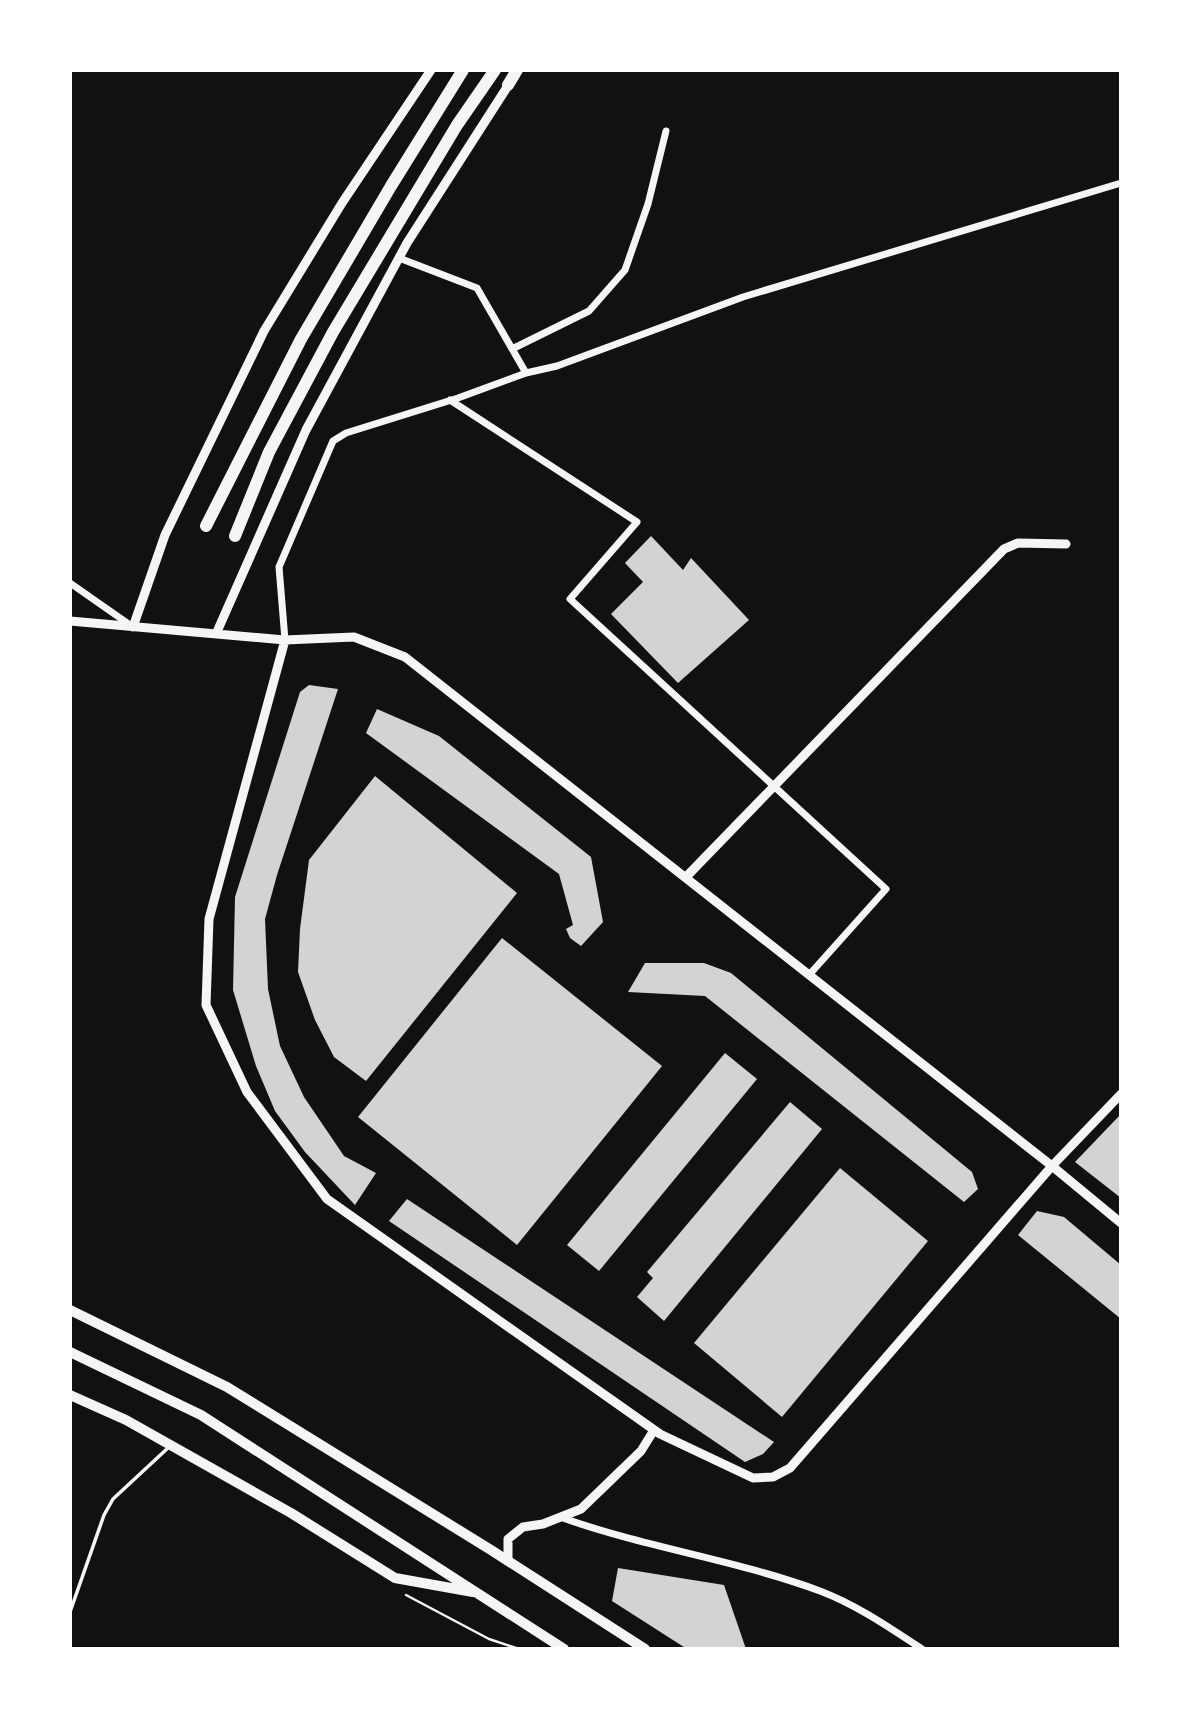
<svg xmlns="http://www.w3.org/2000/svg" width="1191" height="1719" viewBox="0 0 1191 1719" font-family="Commissioner,sans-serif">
<rect width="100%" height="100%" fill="#111"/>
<path fill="#d3d3d3" d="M651 536 683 570 691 558 749 620 678 683 611 614 643 582 625 563Z
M309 685 338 689 277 875 265 919 268 989 280 1046 304 1097 344 1156 376 1173 355 1205 305 1152 275 1111 256 1066 233 990 235 897 300 692Z
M377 709 439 736 591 857 603 922 581 946 570 938 566 929 573 925 559 874 366 733Z
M375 776 517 893 366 1081 334 1057 315 1020 298 972 300 929 309 860Z
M502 938 662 1066 517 1245 358 1117Z
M645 963H704L731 973 972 1172 978 1189 964 1202 705 996 628 992Z
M725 1053 757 1079 599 1271 567 1245Z
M790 1102 822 1129 664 1321 637 1297 653 1278 647 1272Z
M1121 1114V1198L1075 1162Z
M840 1168 928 1241 782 1417 694 1343Z
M407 1199 774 1442 763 1454 745 1462 389 1221Z
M1037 1211 1064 1217 1121 1265V1319L1018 1235Z
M618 1568 724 1585 746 1649H687L612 1601Z"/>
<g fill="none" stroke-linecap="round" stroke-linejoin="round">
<path stroke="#f5f5f5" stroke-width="2.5" d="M406 1595 489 1639 519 1649"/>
<path stroke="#f5f5f5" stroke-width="3.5" d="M70 1612 104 1515 113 1499 169 1447"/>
<path stroke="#f5f5f5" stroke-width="7" d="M399 258 477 288 526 373
M512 349 589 311 625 270 648 204 666 131
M450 400 637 522 570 599 886 889 809 975
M70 583 133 627
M285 640 279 567 333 441 346 433 458 398 526 373 557 366 743 297 1121 183
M563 1518C647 1548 737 1560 820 1591 857 1605 890 1628 922 1649"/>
<path stroke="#f5f5f5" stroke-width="9" d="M70 621 285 640 354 637 405 657 1052 1166 1121 1223
M133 627 165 535 264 331 342 203 431 70
M216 634 306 430 407 243 511 81
M285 640 209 919 206 1005 247 1092 327 1199 660 1434 753 1478 773 1477 790 1468 1052 1166 1121 1094
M686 877 1004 549 1018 543 1066 544
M508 1561V1539L523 1527 543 1524 581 1509 641 1451 654 1430"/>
<path stroke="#f5f5f5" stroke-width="10" d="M70 1310 227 1387 491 1550 645 1649
M70 1352 201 1415 564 1649
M70 1395 126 1420 291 1513 395 1578 473 1592"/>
<path stroke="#f5f5f5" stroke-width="12" d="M508 85 517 70
M206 526 301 339 391 186 463 70
M235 536 269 452 333 332 457 125 495 70"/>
</g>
<rect width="1191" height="1719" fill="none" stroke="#ffffff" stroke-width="144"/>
</svg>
